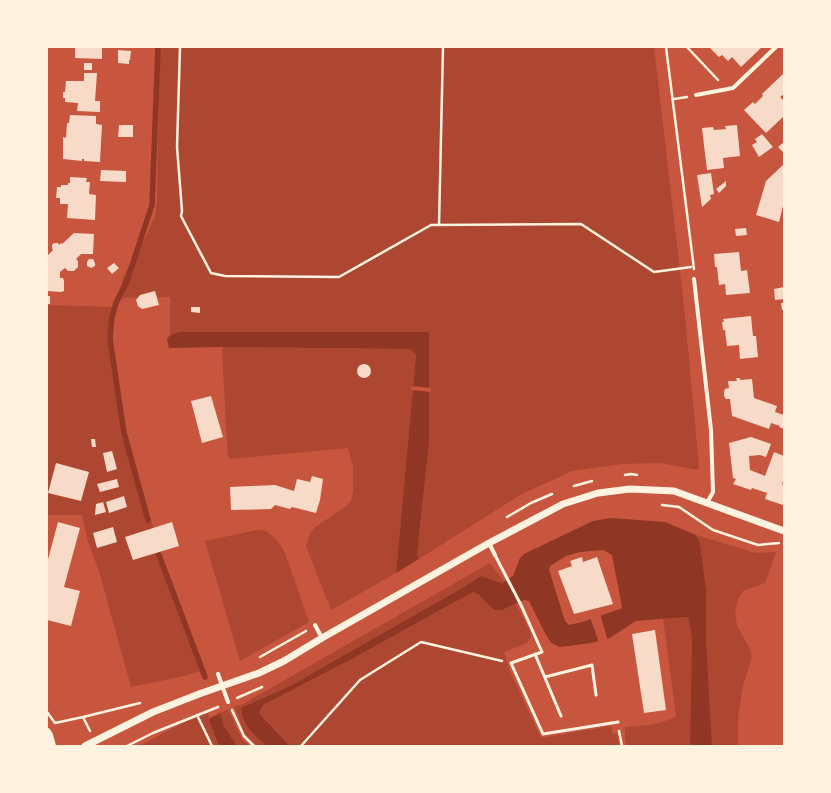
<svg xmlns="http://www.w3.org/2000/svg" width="831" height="793" viewBox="0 0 831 793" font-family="'DejaVu Sans',sans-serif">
<rect width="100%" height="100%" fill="#c8553d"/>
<path fill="#ae4732" d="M159 47H654L684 306 699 467 698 470 660 463 622 464 572 471 520 495 419 559 417 554 429 443V332H179L170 335V297L117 298 124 275 144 240 155 217 157 202Z
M47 305 115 307 113 320 112 340 126 430 161 556 205 670 184 676 131 687 99 571 88 542 82 515H47Z
M222 347 410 349 416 355 396 573 331 610 306 546 310 534 314 528 345 507 351 501 353 491V466L348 448 230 459 228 456 226 427Z
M257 530 266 531 277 540 285 553 309 622 240 661 205 541Z
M696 535 756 553 776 552 765 583 743 591 738 600 735 611 737 626 749 647 752 657 743 686 738 717V746H712L706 637V588L700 543Z
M490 563 504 581 502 583 500 582 481 576 464 587 290 686 242 708 247 726 267 746H257L245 735 234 706 241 705Z
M473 592 478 594 486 602 502 610 516 604 530 631 531 637 527 643 504 652 509 669 541 738 611 726 613 734 617 733 619 746H290L259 712 263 705 348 661Z
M684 617H687L689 620 692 638 690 746H627L625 740V727C642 726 661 725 676 716L663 618Z
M228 709 242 739 250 746H237L224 726 220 713Z
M208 713C211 724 213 736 219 746H139L188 720Z"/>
<path fill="#8f3625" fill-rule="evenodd" d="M179 332H429V443L417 554 419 559 396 573 416 355 410 349 222 347 169 348 167 339 170 335Z
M611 518 665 522 696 535 700 543 706 589V638L712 746H690L692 638 689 620 687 617H684L636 621 608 639 591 643 560 647 551 643 545 633 529 601 524 600 502 610H494L478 594 473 592 348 661 263 705 259 713 290 746H267C254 734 243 727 241 708L290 686 464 587 481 576 502 583 513 576 520 558 524 554 593 521ZM603 550 612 555 622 607 620 609 582 622 569 625 565 621 549 570 550 566 566 556 580 552Z
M220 713 224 726 237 746H219L217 742 209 720 210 718Z"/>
<path fill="#c8553d" d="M412 386 431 388V392L411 390Z
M600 614 608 641 599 643 590 617Z"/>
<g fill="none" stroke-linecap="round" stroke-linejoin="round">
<path stroke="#8f3625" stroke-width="5.5" d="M148 520 124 433 111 346 110 338 112 317 116 303 127 281 152 205 158 47
M159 555 205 677"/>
</g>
<path fill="#f7dbc8" d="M75 47H102V59L75 58Z
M709 47H762L741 67 732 57 728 61 722 55 719 57Z
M118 50 131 51 130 60H129V64L118 63V59V60Z
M84 63H92V70H84Z
M84 73H97L95 101H100V112L77 111 78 103 65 102V98H63V92H65L66 81H84Z
M784 73V94L780 97 784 101V116L766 133 744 110 753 102 755 104 763 96 762 94Z
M70 115 96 116V124L102 125 100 162 84 161V159H82V161L63 159V137L66 138 67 123H69Z
M119 125H133V137H118Z
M737 125 740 156 723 158 724 168 707 170 702 128 713 127 714 130 726 129 725 126Z
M762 134 773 147 759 157 752 145 757 142 755 139Z
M784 142V153L778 147Z
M784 164V202L779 222 756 215 766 181Z
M101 170 126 171V182L100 181Z
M711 173 714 194 710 195 711 199 702 207 697 175Z
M70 177 87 178 86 182H90L89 194 96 195 95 220 67 218 68 204H60V198H56L57 187H61V185H68V183H70Z
M726 181V186L719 193 716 189Z
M746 228 747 235 736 236 735 229Z
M74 233 94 234 93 254H81L76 259 78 261V267L74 271H68L65 268 60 272V278H63L64 281V291L61 292 47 291V256L53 250 52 248V245L54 243H58L59 245 61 243 62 244Z
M739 252 741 271 747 270 750 293 726 295 725 284 719 285 717 267H715L714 254Z
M89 259H93L95 263V266L91 268 87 266V262Z
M114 263 119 268 112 274 107 268Z
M784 287V299L775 300 774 289Z
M155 291 159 305 142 309 138 306 136 300 140 295Z
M47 296H50V304H47Z
M781 303H784V310H782Z
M191 307H200V313L191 312Z
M751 316 753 336H756L758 357 740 359 739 345 727 346 725 330H723L722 322H724L723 319Z
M357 371a7 7 0 1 1 14 0a7 7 0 1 1-14 0Z
M736 378H740V380L752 379 754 398 777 406 775 412 784 415V429L779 427 780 426 771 423 769 429 732 416 730 399H726L724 396V392L725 389 729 388 728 381H737Z
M211 396 223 437 202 443 191 401Z
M751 437 771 444 766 457 760 455 749 456 750 470 765 476 774 452 784 456V478L782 484 784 485V502L783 505 765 499 767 493 752 488 751 490 733 484 736 479 733 478 729 443Z
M91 439H95L96 447H92Z
M112 451 117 469 107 472 103 453Z
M56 463 89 472 81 501 48 493Z
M312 476 323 479 320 500 316 513 292 507 290 509 275 505 271 509 231 510 230 487 275 485 294 491 297 479 310 482Z
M117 479 119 487 100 492 97 484Z
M124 496 127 507 109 513 106 502Z
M103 502 106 512 95 515 96 504Z
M58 522 80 528 64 587 80 591 71 626 47 620V563Z
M172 522 179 546 133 560 125 537Z
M113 527 117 542 97 548 93 533Z
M582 557 583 562 597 557 613 604 574 614 558 571 572 566 570 561Z
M655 630 666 710 644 713 632 634Z"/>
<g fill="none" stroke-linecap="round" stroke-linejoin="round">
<path stroke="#fff3e0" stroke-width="2.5" d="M180 47 177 147 182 211 181 216 211 273 225 276 339 277 431 225 581 224 654 272 691 267
M666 47 694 269
M687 47 718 80
M674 99 687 97
M439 225 443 47
M625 475 631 474 637 475
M574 486 592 481
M662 505 679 507 713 530 758 545 779 543
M507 517 531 503 552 494
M260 657 306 631
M237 698 262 687
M232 710 244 736 254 746
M47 712 55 723 83 717 140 703
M197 715 212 746
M83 717 90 731
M619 731 622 746
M127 746 153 733 218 707
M301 746 360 680 421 642 502 661"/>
<path stroke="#fff3e0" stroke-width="3" d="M495 555 522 607 542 652 511 663 543 734 618 722
M535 654 561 716
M545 677 592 665 596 695"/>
<path stroke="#fff3e0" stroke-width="4" d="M696 95 733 88 776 47
M694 279 711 430 713 492 707 503
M489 543 495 555
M315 625 322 638
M218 674 228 702"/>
<path stroke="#fff3e0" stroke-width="7" d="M85 746 153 712 199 694 259 673 284 661 322 638 489 543 563 504 598 493 630 489 674 491 784 531"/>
<path stroke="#fff3e0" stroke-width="8" d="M47 732 49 735 52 746"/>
</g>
<rect width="831" height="793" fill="none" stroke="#fff3e0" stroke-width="96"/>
</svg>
